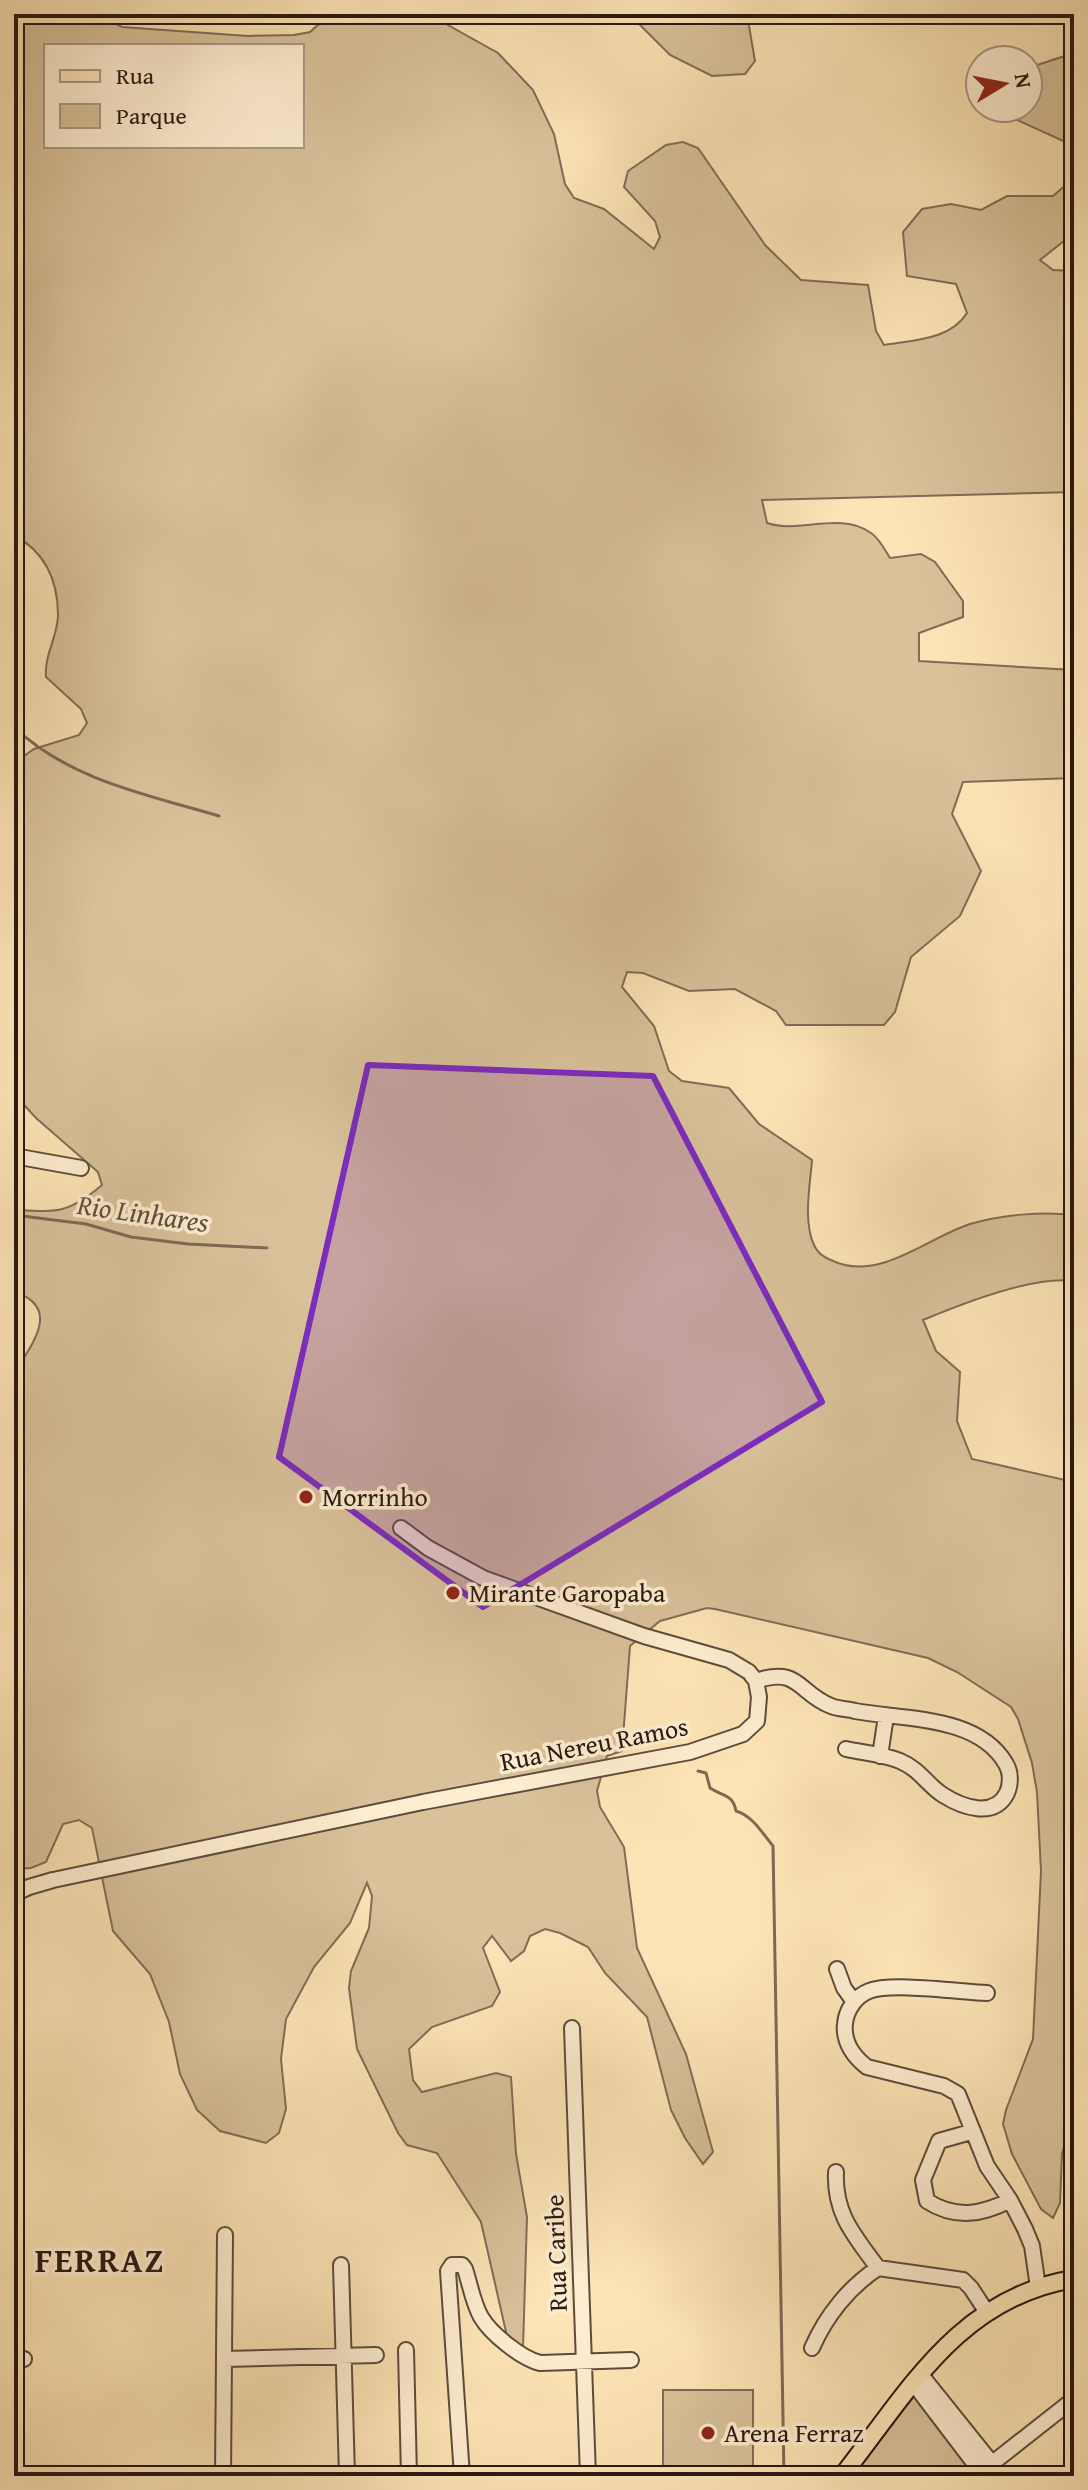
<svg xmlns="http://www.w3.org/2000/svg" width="1088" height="2490" viewBox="0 0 1088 2490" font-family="'Gentium Book Plus',serif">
<rect width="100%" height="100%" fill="#fde4b6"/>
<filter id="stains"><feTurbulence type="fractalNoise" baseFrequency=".0025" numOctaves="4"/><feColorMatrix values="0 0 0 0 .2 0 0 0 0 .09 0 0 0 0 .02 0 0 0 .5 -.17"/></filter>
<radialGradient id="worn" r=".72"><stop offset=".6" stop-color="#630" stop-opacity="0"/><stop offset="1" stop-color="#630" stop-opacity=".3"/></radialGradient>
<path fill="#d9c19a" stroke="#806d56" stroke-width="2" fill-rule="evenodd" d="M14 14H96L122 27 248 36 294 35 310 32 330 14H428L498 53 533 90 554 134 565 184 574 198 604 209 654 249 660 237 655 221 624 187 628 171 666 145 683 142 698 148 765 245 801 280 868 285 876 331 884 345C914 340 950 340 967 313L956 284 907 276 903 232 922 209 951 204 981 210 1007 196H1053L1074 178V233L1040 260 1053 270 1074 271V492L762 500 767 523C800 534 840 511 871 533 879 538 885 550 890 558L921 554 935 562 963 601V617L919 633V661L1074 670V778L963 782 952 814 981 871 960 916 911 957 895 1012 884 1025H786L776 1011 735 989 689 991 643 973 627 972 622 987 654 1026 669 1071 682 1081 729 1088 759 1124 812 1160C810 1186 803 1221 814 1245 819 1256 828 1259 838 1263 883 1279 929 1237 970 1224 1001 1215 1042 1211 1074 1215V1281C1034 1275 961 1304 923 1320L936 1351 960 1372 957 1421 972 1459 1074 1482V2111L1062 2154 1060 2203 1053 2218 1041 2209 1012 2154 1003 2124 1006 2110 1033 2039 1041 1871 1037 1792 1032 1763 1018 1719 1011 1707 957 1672 928 1658 715 1609 707 1608 660 1621 630 1646 622 1751 607 1756 597 1791 600 1807 624 1847 637 1948 686 2054 713 2152 703 2164 685 2138 671 2110 647 2017 605 1973 588 1947 560 1933 545 1929 530 1936 524 1951 511 1961 492 1936 483 1948 500 1992 492 2006 432 2027 409 2049 413 2080 422 2092 496 2073 511 2077 516 2154 527 2217 523 2348 509 2345 481 2222 437 2153 407 2145 398 2133 357 2049 349 1988 351 1971 369 1928 372 1896 367 1883 350 1923 314 1967 286 2019 281 2059 286 2109 279 2133 266 2143 220 2131 197 2110 180 2074 169 2022 150 1974 113 1931 92 1828 79 1820 63 1824 46 1862 31 1868 14 1869V1373C31 1346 63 1307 14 1292V1210C57 1212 68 1214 102 1185L98 1172 36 1118 14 1094V965L17 952 14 936V763L34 749 79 735 87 723 81 709 46 677C44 655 58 636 58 615 58 579 45 552 14 535V340L17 328 14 313ZM46 46H302V146H46Z
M629 14H747L755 61 745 74 712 76 670 55Z
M1074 53V146L1004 114 999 108H1028V68Z
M663 2390H753V2476H663Z
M915 2395 973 2466 961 2476H853Z"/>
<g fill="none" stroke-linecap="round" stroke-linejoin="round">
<path stroke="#7d6953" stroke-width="3" d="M14 727C69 780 149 795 219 816
M14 1215 86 1224 131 1237 188 1244 267 1248
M698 1771 706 1773 710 1788C722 1796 733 1794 736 1811 753 1816 762 1833 773 1846L784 2476"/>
<g stroke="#5d4c3b" stroke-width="18">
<path id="minor" d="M14 1156 81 1168
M756 1681C799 1666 798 1693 831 1706 838 1709 848 1709 855 1711 904 1720 978 1715 1006 1764 1011 1772 1011 1784 1007 1793 994 1819 962 1807 943 1795 927 1785 921 1770 900 1761 884 1754 864 1753 846 1749
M880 1756 886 1716
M14 1894 29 1887 53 1880 423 1802 690 1752 743 1734 757 1721 759 1697 756 1681 749 1672 729 1660 644 1636 483 1578 428 1548 401 1528
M837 1969 844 1988 854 2002
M987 1993C961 1992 891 1982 869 1991 856 1996 846 2010 845 2024 843 2042 854 2057 867 2067L944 2086 958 2094 987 2166 1010 2200 1025 2229 1032 2246 1038 2287
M572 2028 588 2476
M971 2132 939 2141 923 2180 927 2201C955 2219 982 2215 1010 2200
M836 2172C834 2214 854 2235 878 2268
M341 2265 347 2476
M812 2348C826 2316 849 2287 878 2268L963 2280 971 2288 986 2311
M406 2350 409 2476
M224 2359 376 2355
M14 2360 24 2359
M921 2375 1002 2476
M914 2384 984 2476
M223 2476 225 2235
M462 2476 448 2271 452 2265H462L465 2269C470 2284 473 2303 481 2317 491 2334 521 2358 540 2363L631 2360
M976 2476 1074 2399"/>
</g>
<g stroke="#281912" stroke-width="20">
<path id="major" d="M842 2476C908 2392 959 2297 1074 2279"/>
</g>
<use href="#minor" stroke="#feedd0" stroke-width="14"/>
<use href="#major" stroke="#fde4b6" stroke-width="16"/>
</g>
<path fill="#7b2cbf" fill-opacity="0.2" stroke="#7b2cbf" stroke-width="6" stroke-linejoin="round" d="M368 1065 653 1076 822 1402 483 1607 279 1457Z"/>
<g fill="#8f2418" stroke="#feedd0" stroke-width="3">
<circle cx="306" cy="1497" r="8"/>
<circle cx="453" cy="1593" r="8"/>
<circle cx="708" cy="2433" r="8"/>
</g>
<g text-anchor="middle" stroke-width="7" stroke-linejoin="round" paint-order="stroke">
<g font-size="26" fill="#281912" stroke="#feedd0" text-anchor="start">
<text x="322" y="1506">Morrinho</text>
<text x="469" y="1602">Mirante Garopaba</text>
<text x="724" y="2442">Arena Ferraz</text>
</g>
<g font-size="26" fill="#281912" stroke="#feedd0">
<text transform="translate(594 1744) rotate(-11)" y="9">Rua Nereu Ramos</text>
<text transform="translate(556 2253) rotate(-92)" y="9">Rua Caribe</text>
</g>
<g font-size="28" font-style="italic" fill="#604f3d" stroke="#feedd0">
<text transform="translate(143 1213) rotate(8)" y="10">Rio Linhares</text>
</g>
<g font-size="34" font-weight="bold" letter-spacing="2" fill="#281912" stroke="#feedd0">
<text x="100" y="2272">FERRAZ</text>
</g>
</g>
<rect width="1088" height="2490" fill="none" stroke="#fde4b6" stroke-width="48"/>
<rect x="16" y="16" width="1056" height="2458" fill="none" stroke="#281912" stroke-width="4"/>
<rect x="24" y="24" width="1040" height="2442" fill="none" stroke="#281912" stroke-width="2"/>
<rect x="44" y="44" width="260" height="104" fill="#feedd0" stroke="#a89884" stroke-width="2"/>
<rect x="60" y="70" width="40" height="12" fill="#fde4b6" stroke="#a89884" stroke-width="2"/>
<text x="116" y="84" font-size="24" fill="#281912">Rua</text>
<rect x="60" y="104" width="40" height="24" fill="#d9c19a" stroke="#a89884" stroke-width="2"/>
<text x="116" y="124" font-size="24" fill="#281912">Parque</text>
<g transform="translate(1004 84) rotate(80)"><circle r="38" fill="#feedd0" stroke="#a89884" stroke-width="2"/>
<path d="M0-6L14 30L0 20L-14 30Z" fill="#8f2418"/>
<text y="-12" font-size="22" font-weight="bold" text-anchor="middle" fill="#281912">N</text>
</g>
<rect width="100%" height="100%" filter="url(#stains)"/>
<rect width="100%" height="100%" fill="url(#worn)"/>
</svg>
